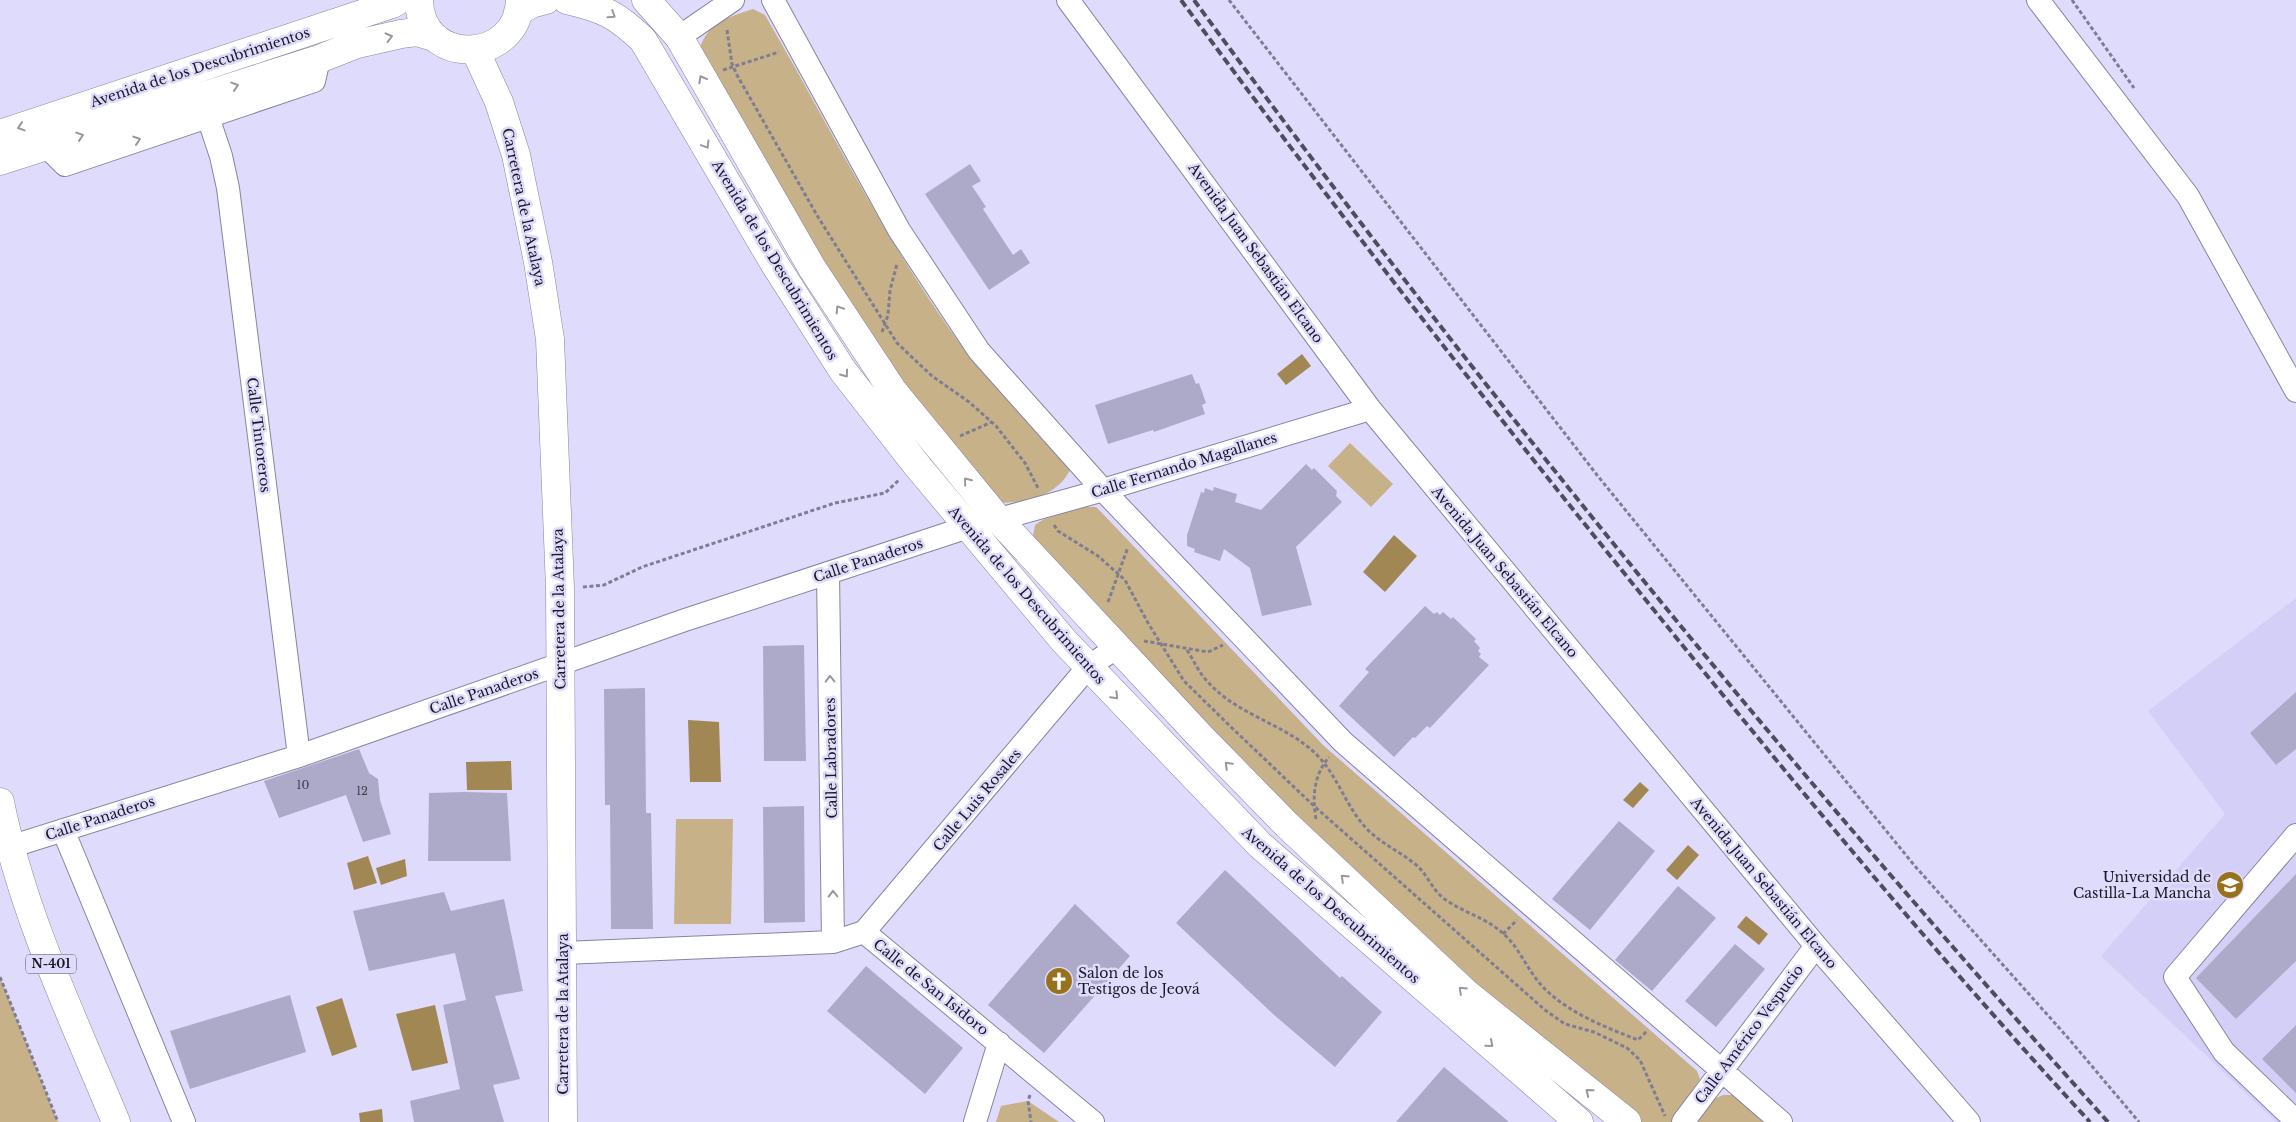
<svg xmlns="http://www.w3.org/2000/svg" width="2296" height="1122" viewBox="0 0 2296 1122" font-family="'Libre Baskerville',serif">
<rect width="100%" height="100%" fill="#dfdbfc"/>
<path fill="#d4cff7" d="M2296 598V1122H2276L2101 956 2225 814 2148 711Z"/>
<path fill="#c7b189" d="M753 9 765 15C831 128 888 248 967 353 995 389 1034 426 1065 460L1070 470C1057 496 1027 502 1000 503L907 395 841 296 699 54C703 25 728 17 753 9Z
M1350 443 1393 484 1371 507 1328 466Z
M1083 507H1096L1103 514 1323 745 1697 1071 1700 1079 1671 1122H1641L1461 971 1296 821 1036 546 1033 536 1035 525 1044 519Z
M676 819H733L731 924H674Z
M0 977 58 1122H0Z
M1723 1095H1733L1765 1122H1697L1712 1100Z
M1028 1101 1059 1122H996L1001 1106Z"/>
<path fill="#a18753" d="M1302 354 1311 366 1286 385 1277 374Z
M1394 535 1417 556 1385 592 1363 572Z
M688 720 719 722 721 782H690Z
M511 761 512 790H467L466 762Z
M1640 782 1649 790 1633 808 1623 800Z
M1688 845 1699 855 1677 880 1666 870Z
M368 856 377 883 354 890 347 863Z
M405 859 407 876 381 885 376 868Z
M1746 916 1768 934 1759 945 1737 927Z
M342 998 357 1047 332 1056 316 1007Z
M435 1005 448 1063 412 1071 396 1014Z
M382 1109 383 1122H360L359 1113Z"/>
<path fill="#adaac9" d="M970 164 981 181 972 186 986 207 983 209 1013 255 1021 249 1030 263 989 290 925 194Z
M1192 374 1196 384 1199 383 1206 403 1202 405 1205 414 1154 432 1153 430 1108 444 1095 405Z
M1306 464 1312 470 1314 468 1337 491 1336 496 1342 502 1296 547 1312 605 1262 616 1250 568 1224 549 1220 561 1194 552 1195 549 1187 546V535L1201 492 1204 493 1205 488 1213 491 1214 487 1237 494 1235 502 1261 510Z
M1425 606 1434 614 1437 612 1440 615 1443 612 1451 619 1453 617 1476 639 1474 641 1480 648 1478 651 1481 654 1479 657 1489 665 1430 728 1427 726 1415 738 1413 737 1394 757 1339 706 1369 672 1365 669Z
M804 645 806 761H764L763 646Z
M645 688 646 813H651L653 929H611L610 805H605L604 689Z
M2296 692V749L2276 765 2250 733Z
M359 749 369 773 378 779 380 800 391 834 363 842 346 795 279 818 264 781Z
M465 792 507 793 511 861H428L429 793Z
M804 806 805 922 764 923 763 807Z
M1619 821 1655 851 1590 930 1552 899Z
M1225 870 1340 978 1342 976 1382 1012 1335 1067 1273 1014 1176 923Z
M2296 874V961L2236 1019 2196 978Z
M1678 886 1716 918 1652 991 1615 960Z
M444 892 451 911 504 899 523 991 495 996 520 1079 493 1085 504 1122H414L410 1101 460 1089 443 1005 466 1000 455 953 369 971 353 911Z
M1075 904 1130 956 1044 1053 988 1005Z
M1735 944 1765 969 1716 1027 1685 1001Z
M866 966 963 1048 925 1094 827 1011Z
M290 995 306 1052 190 1089 170 1031Z
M2296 1025V1093L2262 1059Z
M1444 1067 1509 1122H1396Z"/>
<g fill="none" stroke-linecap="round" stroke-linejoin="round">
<g stroke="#8784a1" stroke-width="24">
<path id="street" d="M773 0 899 230 979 351 1103 490 1343 742 1781 1122
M1068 0 1370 409 1816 946 1969 1122
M2038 0 2188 196 2296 391
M679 37 733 0
M208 117 221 156 228 188 299 756
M47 147 65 165 314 81 319 59
M828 573 833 942
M63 830 184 1122
M2296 835 2175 977 2224 1052 2296 1121
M0 850 299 756 685 620 956 531 1093 493 1370 409
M864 932 1088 667 1116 648
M563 953 833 942 864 932 1093 1122
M975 1122 999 1043
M1683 1122 1816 946"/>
</g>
<g stroke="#8784a1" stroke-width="29">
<path id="secondary" d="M419 0C420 67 518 65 520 0
M567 0C602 8 616 14 643 40L774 263 843 371 919 468 1064 641 1260 845 1579 1122
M646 0 679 37 812 268 893 391 998 519 1200 736 1287 825 1467 994 1627 1122
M518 12 531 4 546 0
M475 50 499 102 516 155 538 262 550 339 560 588 563 1122
M0 134 392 4 399 0
M0 161 319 59 357 44 401 34 417 32 436 38"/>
</g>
<g stroke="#8784a1" stroke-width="29">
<path id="highway" d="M0 802C22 913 73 1018 116 1122"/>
</g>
<path stroke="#807d93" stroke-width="3" stroke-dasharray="4 2.5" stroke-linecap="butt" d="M1229 0 1597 475 1914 865 2069 1039 2139 1122
M2072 0 2134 88
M727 30 732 64 737 75 818 217 897 343 932 376 969 402 996 426 1025 463 1038 488
M723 70 779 52
M882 332 888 315 890 290 897 264
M960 436 992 422
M1054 525 1058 531 1098 556 1125 580 1148 623 1184 681 1231 727 1314 806 1545 1010 1565 1024 1594 1032 1627 1048 1640 1060 1665 1116
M583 587 604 585 642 567 835 503 885 493 899 480
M1108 602 1128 547
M1144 641 1208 652 1223 645
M1187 650C1194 661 1199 673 1208 682 1237 715 1283 723 1315 753 1337 774 1345 805 1366 828 1380 843 1399 851 1415 864 1428 874 1432 891 1446 900 1463 912 1483 917 1499 930 1519 945 1526 969 1543 987 1568 1013 1605 1027 1638 1040L1647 1031
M1316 819C1312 796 1314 775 1329 757
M1503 934 1517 920
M0 977 58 1122
M1030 1095 1028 1101 1031 1122"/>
<use href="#street" stroke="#fff" stroke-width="22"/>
<use href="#secondary" stroke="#fff" stroke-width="28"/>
<use href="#highway" stroke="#fff" stroke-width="28"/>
<path stroke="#4e4c5d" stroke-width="4" stroke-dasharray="8 4" stroke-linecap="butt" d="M1181 0C1321 191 1467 378 1616 563 1769 753 1924 942 2090 1122
M1194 0C1479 389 1785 763 2108 1122"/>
</g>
<defs><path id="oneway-chevron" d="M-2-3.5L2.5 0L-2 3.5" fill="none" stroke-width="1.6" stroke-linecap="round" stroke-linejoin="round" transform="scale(1.25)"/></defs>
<g stroke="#98979c">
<use href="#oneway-chevron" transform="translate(612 15) rotate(33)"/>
<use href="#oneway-chevron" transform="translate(389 37) rotate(-14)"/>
<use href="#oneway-chevron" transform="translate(702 79) rotate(-119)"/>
<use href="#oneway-chevron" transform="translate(235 86) rotate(-18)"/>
<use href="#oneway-chevron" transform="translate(21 127) rotate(162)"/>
<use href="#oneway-chevron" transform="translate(80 136) rotate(-18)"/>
<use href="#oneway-chevron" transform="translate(137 140) rotate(-18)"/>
<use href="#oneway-chevron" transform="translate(706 145) rotate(59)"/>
<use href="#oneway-chevron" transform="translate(839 309) rotate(-123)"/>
<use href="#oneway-chevron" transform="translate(845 374) rotate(54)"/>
<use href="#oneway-chevron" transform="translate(967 481) rotate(-129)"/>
<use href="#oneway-chevron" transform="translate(830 679) rotate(-91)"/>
<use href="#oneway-chevron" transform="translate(1115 696) rotate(46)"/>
<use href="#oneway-chevron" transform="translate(1228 765) rotate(-135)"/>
<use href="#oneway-chevron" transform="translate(1344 878) rotate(-137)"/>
<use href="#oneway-chevron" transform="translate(833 894) rotate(-91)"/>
<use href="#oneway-chevron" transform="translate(1462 990) rotate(-137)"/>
<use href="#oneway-chevron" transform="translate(1490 1044) rotate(41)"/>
<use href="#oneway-chevron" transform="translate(1589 1092) rotate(-141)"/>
</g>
<defs>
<g id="university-disc" transform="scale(1.4375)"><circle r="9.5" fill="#97711b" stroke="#dfdbfc"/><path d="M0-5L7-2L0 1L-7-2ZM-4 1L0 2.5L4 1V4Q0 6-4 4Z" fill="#fff"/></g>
<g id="church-disc" transform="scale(1.4375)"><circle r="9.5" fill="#97711b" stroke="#dfdbfc"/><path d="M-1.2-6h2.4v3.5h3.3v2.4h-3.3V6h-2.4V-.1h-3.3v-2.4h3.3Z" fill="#fff"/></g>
</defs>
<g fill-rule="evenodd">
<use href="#university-disc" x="2230" y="885"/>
<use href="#church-disc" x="1059" y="981"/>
</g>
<g text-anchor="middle" stroke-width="5" stroke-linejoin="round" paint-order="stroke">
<g font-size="11" fill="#3e3c4c">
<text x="303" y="789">10</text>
<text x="362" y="795">12</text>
</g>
<rect fill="#dfdbfc" stroke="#545264" stroke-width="1" x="26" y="954.5" width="50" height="19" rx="4"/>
<g font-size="12" font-weight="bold" fill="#191823">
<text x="51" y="968">N-401</text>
</g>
<g font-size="14" fill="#191823" stroke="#dfdbfc">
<text transform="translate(200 67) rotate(-18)" y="5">Avenida de los Descubrimientos</text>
<text transform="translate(524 207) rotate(78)" y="5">Carretera de la Atalaya</text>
<text transform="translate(1256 253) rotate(54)" y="5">Avenida Juan Sebastián Elcano</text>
<text transform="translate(775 260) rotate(59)" y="5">Avenida de los Descubrimientos</text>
<text transform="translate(259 435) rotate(83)" y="5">Calle Tintoreros</text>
<text transform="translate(1184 465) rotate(-17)" y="5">Calle Fernando Magallanes</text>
<text transform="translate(868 560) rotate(-18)" y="5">Calle Panaderos</text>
<text transform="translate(1505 572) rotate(50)" y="5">Avenida Juan Sebastián Elcano</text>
<text transform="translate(1027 595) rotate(49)" y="5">Avenida de los Descubrimientos</text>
<text transform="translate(559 609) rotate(-91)" y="5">Carretera de la Atalaya</text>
<text transform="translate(484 691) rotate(-19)" y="5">Calle Panaderos</text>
<text transform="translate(831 758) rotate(-91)" y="5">Calle Labradores</text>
<text transform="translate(977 800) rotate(-50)" y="5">Calle Luis Rosales</text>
<text transform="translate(100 818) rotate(-18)" y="5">Calle Panaderos</text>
<text transform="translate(1764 883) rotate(50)" y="5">Avenida Juan Sebastián Elcano</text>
<text transform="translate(1331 905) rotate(41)" y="5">Avenida de los Descubrimientos</text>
<text transform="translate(931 987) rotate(39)" y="5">Calle de San Isidoro</text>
<text transform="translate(563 1014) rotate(-90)" y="5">Carretera de la Atalaya</text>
<text transform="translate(1749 1034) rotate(-53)" y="5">Calle Américo Vespucio</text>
</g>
<g font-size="14" fill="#191823" stroke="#dfdbfc" text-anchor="end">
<text x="2211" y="882">Universidad de<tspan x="2211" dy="16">Castilla-La Mancha</tspan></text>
<text x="1078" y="978" text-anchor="start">Salon de los<tspan x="1078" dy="16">Testigos de Jeová</tspan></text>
</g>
</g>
</svg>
